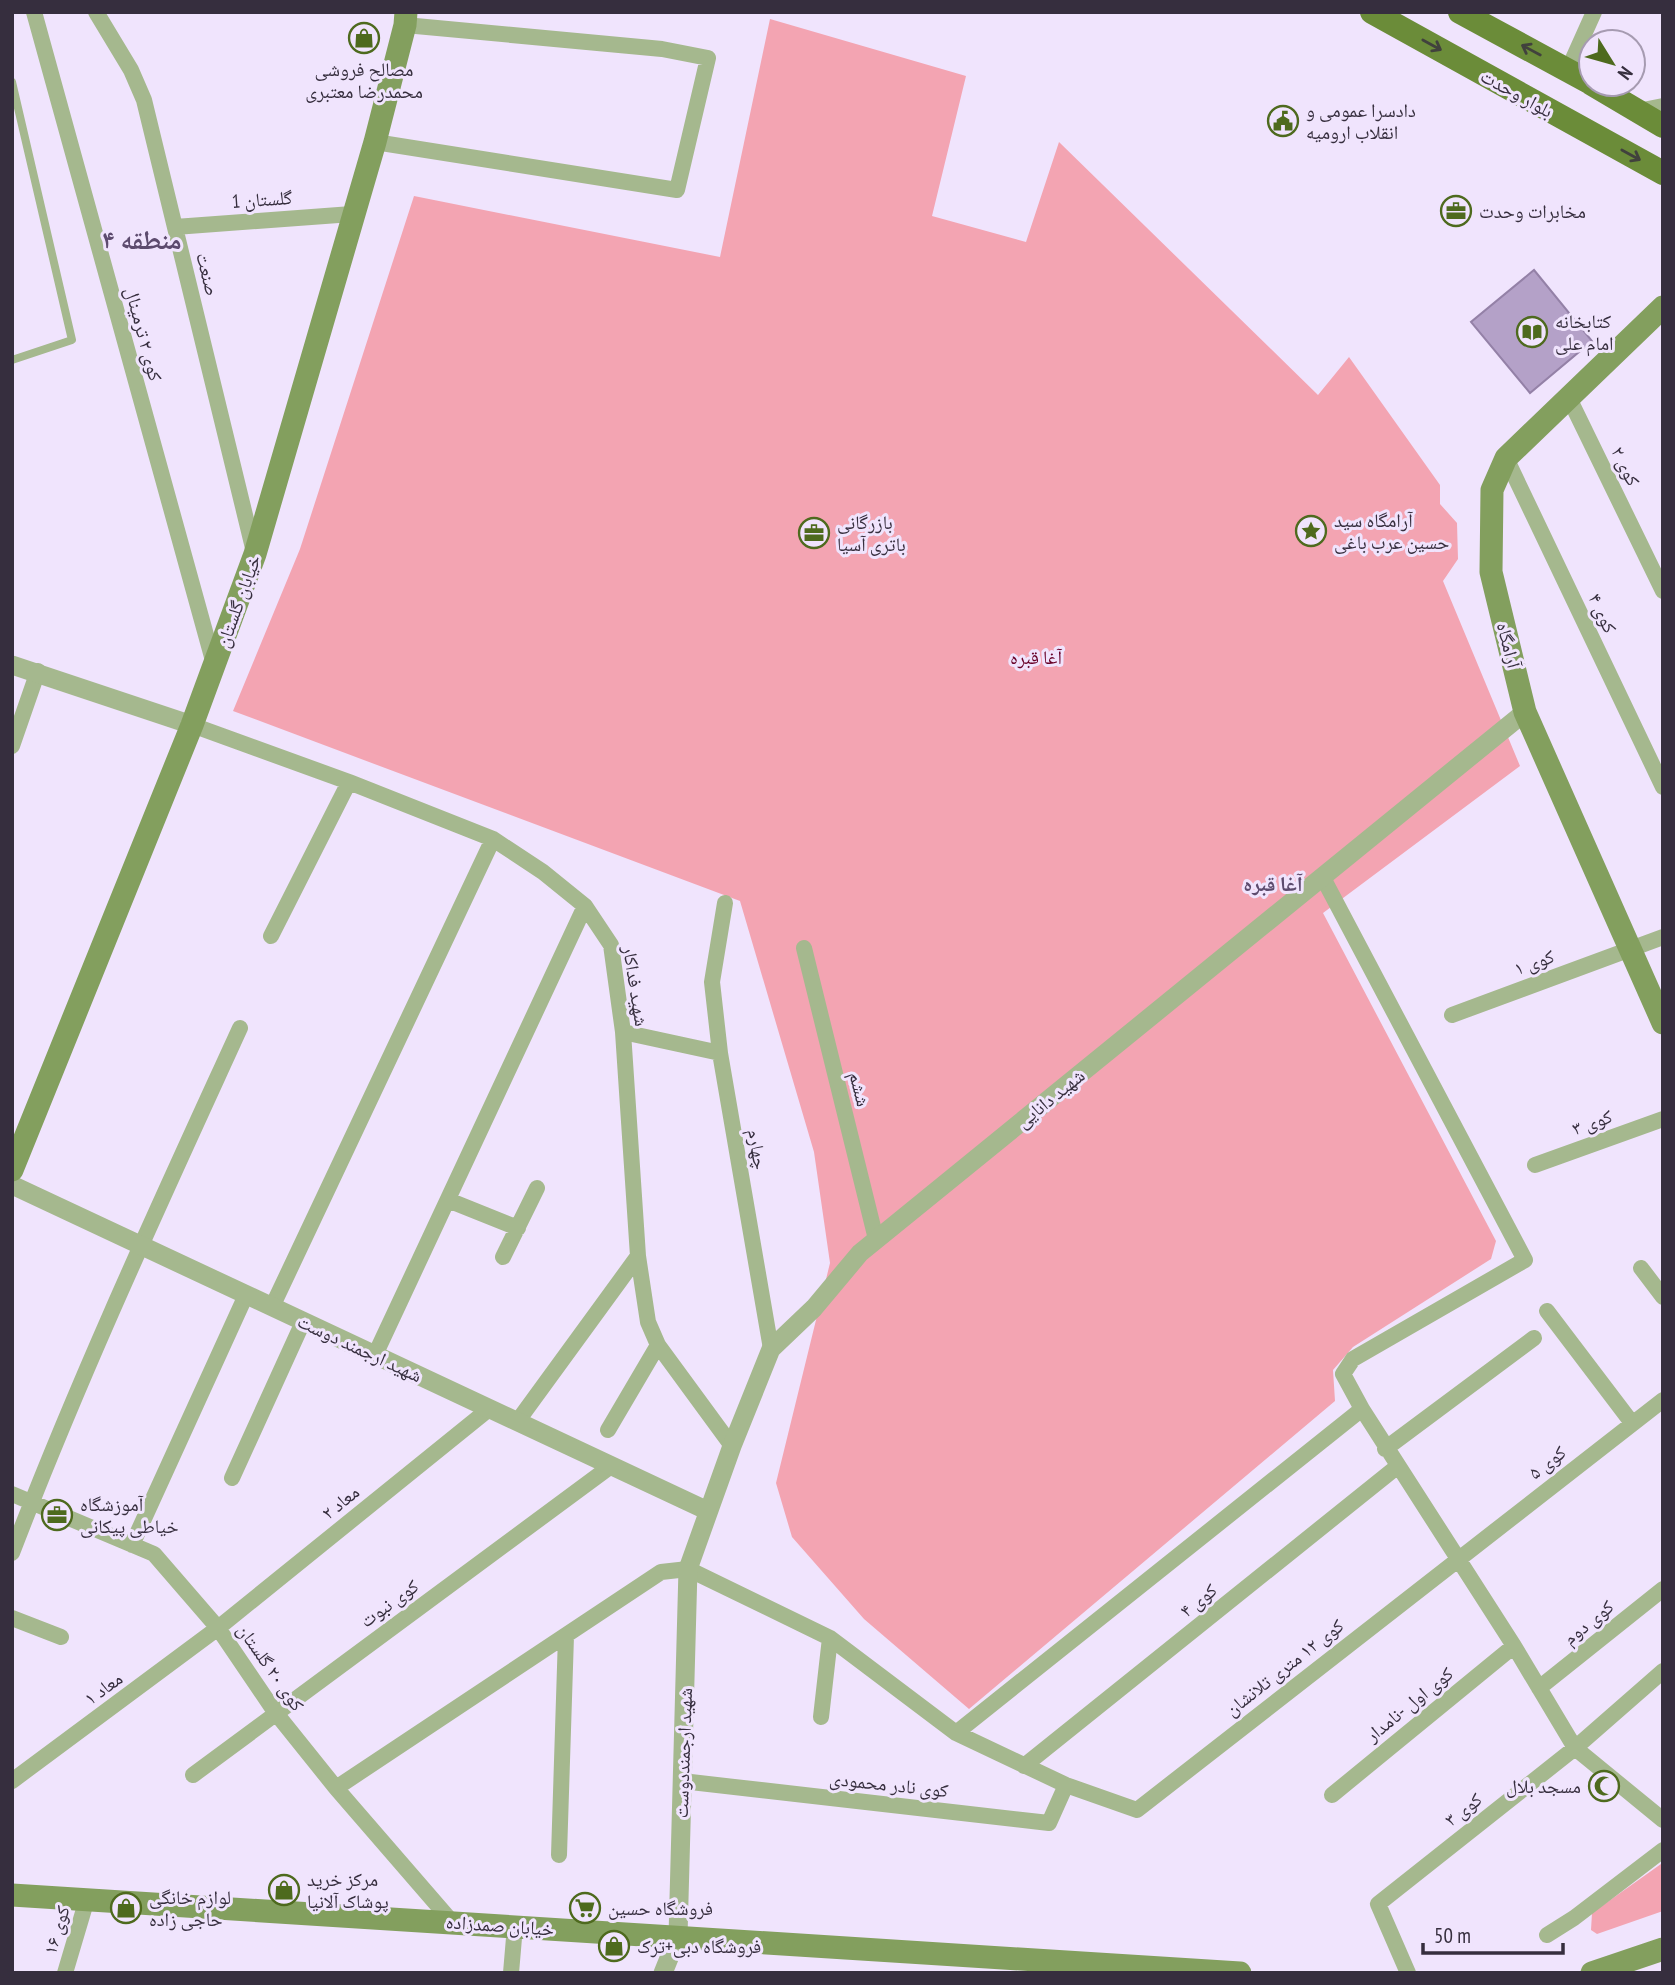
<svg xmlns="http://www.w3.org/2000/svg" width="1675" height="1985" viewBox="0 0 1675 1985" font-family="'PT Sans Narrow','Noto Naskh Arabic',sans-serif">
<rect width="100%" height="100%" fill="#f0e4fd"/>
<path fill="#f3a4b2" d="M770 19 966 76 932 216 1026 242 1059 142 1318 395 1349 357 1440 485V504L1457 523 1458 559 1443 581 1520 766 1323 913 1496 1241 1491 1259 1353 1347 1333 1370 1335 1401 969 1709 864 1619 792 1537 776 1483 830 1263 814 1152 740 901 233 711 300 549 414 196 720 257Z
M1661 1864 1663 1911 1597 1934 1591 1930 1592 1913Z"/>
<path fill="#b4a1c8" stroke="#9481a7" stroke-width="2" d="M1534 270 1592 341 1530 393 1471 322Z"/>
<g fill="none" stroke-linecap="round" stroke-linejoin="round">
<path stroke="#a5b88e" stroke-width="8" d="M12 82 72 340 12 360"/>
<path stroke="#a5b88e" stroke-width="16" d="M34 12 214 664
M96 12 131 70 144 100 254 552
M1568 70 1594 12
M1638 111 1663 106
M375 142 677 190 708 58 662 49 405 25
M175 227 352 214
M1569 398 1663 591
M1506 458 1663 787
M192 725 349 782 493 839 543 872 585 906 611 945 623 1032 638 1256 648 1322 658 1345 732 1446
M12 746 38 671
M271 936 349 782
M804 948 876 1239
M1452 1015 1663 937
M623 1032 720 1053 771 1349
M720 1053 712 982 725 903
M1535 1165 1663 1119
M448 1200 518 1228
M503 1257 537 1188
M1641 1268 1663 1297
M272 1307 493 839
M1547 1311 1632 1423
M375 1355 585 906
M1362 1409 1514 1646 1575 1748 1663 1820
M517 1422 638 1256
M608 1430 658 1345
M1385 1449 1534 1338
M232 1478 303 1322
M12 1494 154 1554 218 1628 275 1712 336 1788 452 1922
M132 1545 246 1295
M12 1553C80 1375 161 1201 240 1028
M12 1618 61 1637
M1539 1688 1663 1589
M821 1717 830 1638
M956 1733 1362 1409 1343 1374 1353 1359 1525 1260 1322 876
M1024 1766 1398 1466
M193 1775 611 1466
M12 1781 218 1628 489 1409
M682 1781 1049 1823 1066 1785
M336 1788 661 1572 688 1569 830 1638 956 1733 1066 1785 1137 1810 1663 1400
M1332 1795 1514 1646
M559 1855 566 1636
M1547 1935 1574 1918 1663 1850
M65 1973 87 1899
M511 1973 515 1926
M1408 1973 1378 1904 1575 1748 1663 1671"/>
<path stroke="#a5b88e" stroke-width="19" d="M12 665 192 725
M12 1185 708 1511
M663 1973 678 1936 688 1569 732 1446 771 1349 814 1308 860 1253 1525 712"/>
<path stroke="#839f5e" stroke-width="23" d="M1663 307 1506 458 1492 490 1491 572 1525 712 1663 1023
M12 1170 192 725 255 554 375 142 405 25 406 12
M12 1895 1240 1973
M1592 1973 1663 1949"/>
<path stroke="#6b8c39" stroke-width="24" d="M1372 12 1663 173
M1460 12 1591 83
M1592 84 1663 126"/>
</g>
<defs><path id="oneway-shaft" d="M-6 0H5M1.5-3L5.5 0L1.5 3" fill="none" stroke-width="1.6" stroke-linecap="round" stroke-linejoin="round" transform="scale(1.75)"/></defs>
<g stroke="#41413d">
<use href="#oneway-shaft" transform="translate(1432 45) rotate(29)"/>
<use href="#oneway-shaft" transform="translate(1531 50) rotate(-152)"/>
<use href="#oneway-shaft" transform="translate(1631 155) rotate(29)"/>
</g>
<defs>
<g id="shop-ring" transform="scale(1.575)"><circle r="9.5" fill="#f0e4fd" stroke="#4e6a1e" stroke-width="1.5"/><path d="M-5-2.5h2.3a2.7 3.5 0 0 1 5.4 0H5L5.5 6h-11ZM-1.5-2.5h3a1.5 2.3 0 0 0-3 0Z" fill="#4e6a1e"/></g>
<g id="civic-ring" transform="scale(1.575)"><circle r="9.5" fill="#f0e4fd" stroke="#4e6a1e" stroke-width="1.5"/><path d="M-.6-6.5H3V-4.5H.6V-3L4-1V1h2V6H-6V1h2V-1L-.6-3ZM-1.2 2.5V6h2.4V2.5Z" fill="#4e6a1e"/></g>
<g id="office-ring" transform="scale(1.575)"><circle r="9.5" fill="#f0e4fd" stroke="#4e6a1e" stroke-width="1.5"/><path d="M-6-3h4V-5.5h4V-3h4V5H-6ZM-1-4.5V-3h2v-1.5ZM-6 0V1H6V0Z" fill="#4e6a1e"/></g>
<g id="library-ring" transform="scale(1.575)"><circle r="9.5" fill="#f0e4fd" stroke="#4e6a1e" stroke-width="1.5"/><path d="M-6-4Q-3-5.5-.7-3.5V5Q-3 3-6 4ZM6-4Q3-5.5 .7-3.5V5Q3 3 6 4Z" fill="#4e6a1e"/></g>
<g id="sight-ring" transform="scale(1.575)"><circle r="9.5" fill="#f0e4fd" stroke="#4e6a1e" stroke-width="1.5"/><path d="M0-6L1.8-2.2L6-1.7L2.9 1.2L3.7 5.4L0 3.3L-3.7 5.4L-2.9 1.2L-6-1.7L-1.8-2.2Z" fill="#4e6a1e"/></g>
<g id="mosque-ring" transform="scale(1.575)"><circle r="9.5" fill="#f0e4fd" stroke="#4e6a1e" stroke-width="1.5"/><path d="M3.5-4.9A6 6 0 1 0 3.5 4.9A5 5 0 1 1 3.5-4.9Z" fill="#4e6a1e"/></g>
<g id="supermarket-ring" transform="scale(1.575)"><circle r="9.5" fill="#f0e4fd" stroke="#4e6a1e" stroke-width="1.5"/><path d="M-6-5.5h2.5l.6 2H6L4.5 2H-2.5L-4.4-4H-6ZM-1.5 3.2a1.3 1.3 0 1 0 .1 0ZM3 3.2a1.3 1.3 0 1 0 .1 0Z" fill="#4e6a1e"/></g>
</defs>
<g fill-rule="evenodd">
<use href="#shop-ring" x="364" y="38"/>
<use href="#civic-ring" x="1283" y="121"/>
<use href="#office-ring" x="1456" y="211"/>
<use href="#library-ring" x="1532" y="332"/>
<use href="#sight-ring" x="1311" y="531"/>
<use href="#office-ring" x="814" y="533"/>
<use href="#office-ring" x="57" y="1515"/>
<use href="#mosque-ring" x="1604" y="1786"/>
<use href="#shop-ring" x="284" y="1890"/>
<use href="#shop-ring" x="126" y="1908"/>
<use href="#supermarket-ring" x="585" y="1908"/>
<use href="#shop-ring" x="614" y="1946"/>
</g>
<g text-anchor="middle" stroke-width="6" stroke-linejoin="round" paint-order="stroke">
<g font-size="19" fill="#362e3e" stroke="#f0e4fd" text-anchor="start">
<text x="364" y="76" text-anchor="middle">مصالح فروشی<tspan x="364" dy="22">محمدرضا معتبری</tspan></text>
<text x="1306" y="117">دادسرا عمومی و<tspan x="1306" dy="22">انقلاب ارومیه</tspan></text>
<text x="1479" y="218">مخابرات وحدت</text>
<text x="1555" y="328">کتابخانه<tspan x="1555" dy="22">امام علی</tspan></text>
<text x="1334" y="527">آرامگاه سید<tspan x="1334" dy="22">حسین عرب باغی</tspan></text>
<text x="837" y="529">بازرگانی<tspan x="837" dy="22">باتری آسیا</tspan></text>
<text x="80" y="1511">آموزشگاه<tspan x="80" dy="22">خیاطی پیکانی</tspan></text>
<text x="1581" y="1793" text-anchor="end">مسجد بلال</text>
<text x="307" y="1886">مرکز خرید<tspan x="307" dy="22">پوشاک آلانیا</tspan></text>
<text x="149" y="1904">لوازم خانگی<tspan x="149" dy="22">حاجی زاده</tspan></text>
<text x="608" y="1915">فروشگاه حسین</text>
<text x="637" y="1953">فروشگاه دبی+ترک</text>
</g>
<g font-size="19" fill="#362e3e" stroke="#f0e4fd">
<text transform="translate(1517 93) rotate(29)" y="7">بلوار وحدت</text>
<text transform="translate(262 199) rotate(-4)" y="7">گلستان 1</text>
<text transform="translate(208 274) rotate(76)" y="7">صنعت</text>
<text transform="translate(144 334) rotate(75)" y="7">کوی ۲ ترمینال</text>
<text transform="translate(1626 466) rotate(64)" y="7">کوی ۲</text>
<text transform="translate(238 601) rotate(-70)" y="7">خیابان گلستان</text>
<text transform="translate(1603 613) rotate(65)" y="7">کوی ۴</text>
<text transform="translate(1509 645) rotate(76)" y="7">آرامگاه</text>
<text transform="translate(1534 962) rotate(-20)" y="7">کوی ۱</text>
<text transform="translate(636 986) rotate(81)" y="7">شهید فداکار</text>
<text transform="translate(860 1089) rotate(76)" y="7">ششم</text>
<text transform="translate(1050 1098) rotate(-39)" y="7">شهید دانایی</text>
<text transform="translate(1592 1122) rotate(-20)" y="7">کوی ۳</text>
<text transform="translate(758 1149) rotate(80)" y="7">چهارم</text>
<text transform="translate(360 1348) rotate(25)" y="7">شهید ارجمند دوست</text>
<text transform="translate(1547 1462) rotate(-38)" y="7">کوی ۵</text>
<text transform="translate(340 1502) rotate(-39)" y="7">معاد ۲</text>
<text transform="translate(1198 1600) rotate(-39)" y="7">کوی ۴</text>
<text transform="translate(389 1603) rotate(-36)" y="7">کوی نبوت</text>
<text transform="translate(1588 1622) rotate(-39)" y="7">کوی دوم</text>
<text transform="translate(271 1667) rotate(55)" y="7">کوی ۲۰ گلستان</text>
<text transform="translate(1284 1667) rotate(-38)" y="7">کوی ۱۲ متری تلانشان</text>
<text transform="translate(103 1688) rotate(-36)" y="7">معاد ۱</text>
<text transform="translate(1409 1704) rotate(-39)" y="7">کوی اول -نامدار</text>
<text transform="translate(683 1753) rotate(-88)" y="7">شهید ارجمنددوست</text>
<text transform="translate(889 1784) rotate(6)" y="7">کوی نادر محمودی</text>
<text transform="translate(1463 1809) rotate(-38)" y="7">کوی ۳</text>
<text transform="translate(500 1925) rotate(4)" y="7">خیابان صمدزاده</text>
<text transform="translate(56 1930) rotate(-73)" y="7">کوی ۱۶</text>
</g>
<g font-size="19" fill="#680028" stroke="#f0e4fd">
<text x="1036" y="664">آغا قبره</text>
</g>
<g font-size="21" font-weight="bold" fill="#5d4b6e" stroke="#f0e4fd">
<text x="1273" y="891">آغا قبره</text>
</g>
<g font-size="26" font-weight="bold" fill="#5d4b6e" stroke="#f0e4fd">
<text x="142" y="249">منطقه ۴</text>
</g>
</g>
<rect width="1675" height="1985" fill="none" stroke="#362e3e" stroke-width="28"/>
<g transform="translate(1612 63) rotate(127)"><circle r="33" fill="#f0e4fd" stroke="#a69bb1" stroke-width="2"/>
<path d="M0-5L12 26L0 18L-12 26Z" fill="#4e6a1e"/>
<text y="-10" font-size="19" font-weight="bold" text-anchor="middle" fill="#362e3e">N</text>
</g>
<path d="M1423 1943v10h140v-10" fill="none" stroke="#362e3e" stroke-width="3.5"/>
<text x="1434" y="1943" font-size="21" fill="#362e3e" stroke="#f0e4fd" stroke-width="5" paint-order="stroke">50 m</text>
</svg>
